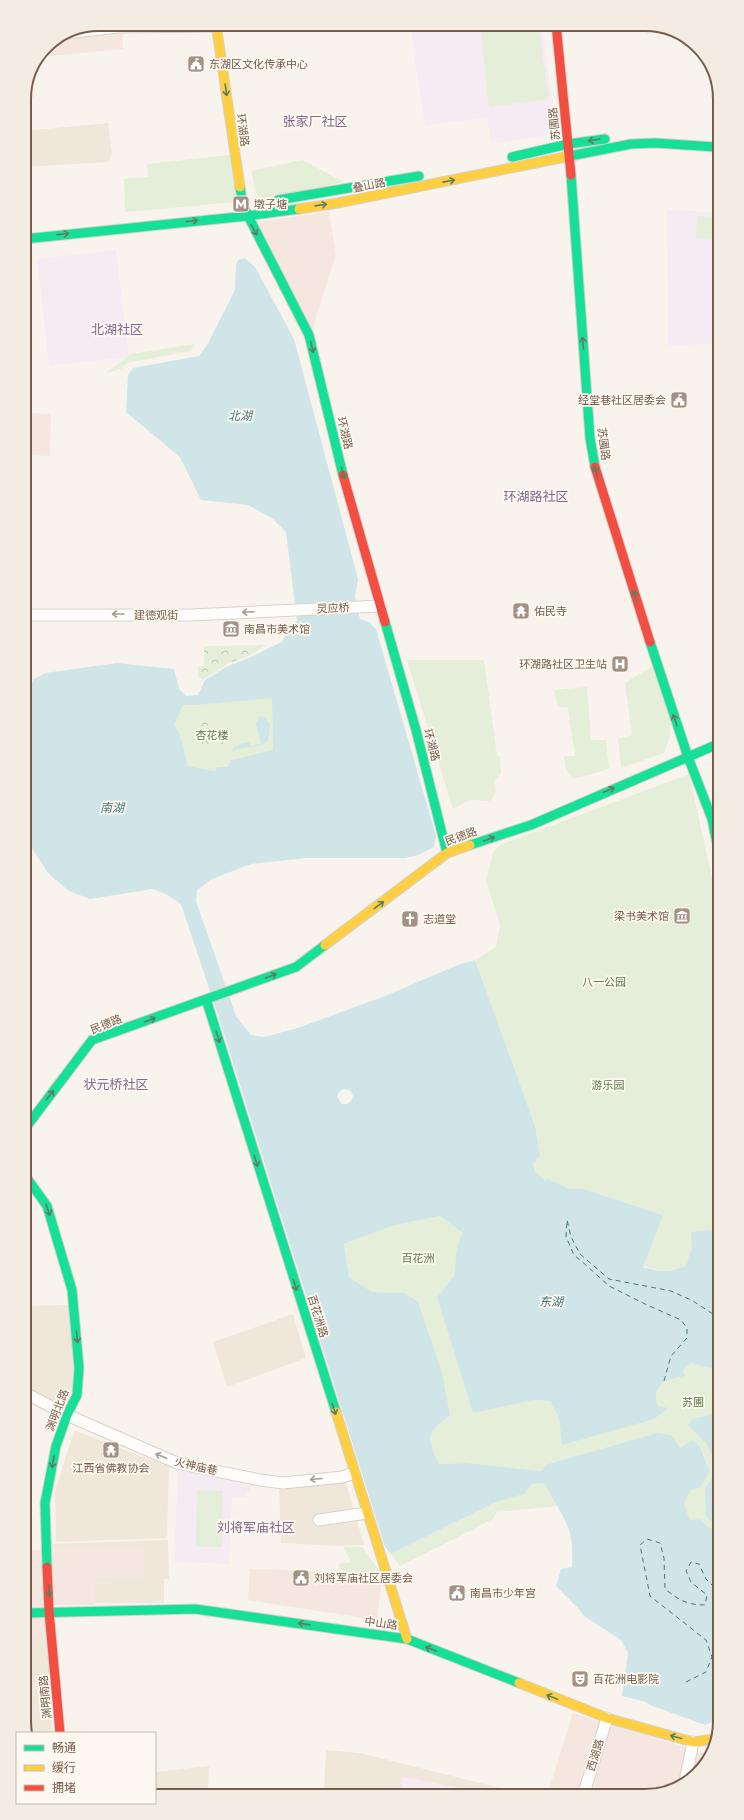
<svg xmlns="http://www.w3.org/2000/svg" width="744" height="1820" viewBox="0 0 744 1820" font-family="'DM Sans','Noto Sans SC',sans-serif">
<defs>
<pattern id="forest-crowns" width="20" height="18" patternUnits="userSpaceOnUse"><rect width="20" height="18" fill="#e5eed9"/><path d="M2 6a3 3 0 1 1 6 0M12 15a3 3 0 1 1 6 0" fill="none" stroke="#bec4b2"/></pattern>
</defs>
<rect width="100%" height="100%" fill="#f8f4ed"/>
<path fill="#f0e7db" d="M108 123 112 153 108 162 24 167V131Z
M68 1305 75 1381 65 1407 27 1388V1306Z
M293 1314 306 1358 227 1387 213 1342Z
M74 1430 169 1467 167 1538 56 1542 55 1492Z
M345 1479 364 1545 338 1546 281 1543 279 1485Z
M168 1540 169 1579H164V1603H55L49 1544Z
M48 1621 52 1733H28V1622Z
M326 1750 360 1753 521 1793 324 1794Z
M209 1766 208 1795H155V1772Z"/>
<path fill="#f5e7df" d="M122 24 123 49 41 57 46 46 71 30Z
M329 212 336 254 312 331 255 222Z
M25 413 51 414 50 456 25 455Z
M143 1549 144 1577 95 1578V1605H48L50 1638 28 1639 27 1550Z
M250 1569 323 1571 353 1578H382L377 1620 248 1600Z
M573 1713 601 1722 578 1793H560L549 1789Z
M607 1722 688 1748 681 1783 669 1792 588 1793Z
M709 1752 705 1766 688 1778 693 1754Z"/>
<path fill="#f5ecf3" d="M463 24H541L558 134 491 144 487 117 425 126 411 33Z
M667 210 716 212 717 344 668 345Z
M116 250 129 357 49 366 37 259Z
M178 1466 256 1480 245 1497H232L229 1564 174 1562Z
M403 1777H404L485 1793 399 1794Z"/>
<path fill="#e5eed9" d="M480 24H538L549 99 489 107Z
M230 155 237 202 125 212 124 179 148 177 147 164Z
M302 160 344 182 258 201 251 171Z
M697 216 716 217V239L696 238Z
M195 344 190 351 127 363 121 369 106 373 131 354Z
M407 660H484L497 756H500L501 773 495 782 496 792 492 800C485 802 481 800 473 800 466 801 459 806 453 809Z
M654 665 671 713 670 736 664 753 621 768 618 739 632 735 625 683Z
M587 687 591 740H606L609 769 574 779 566 770 565 761 563 756H575L568 708 558 707 554 690Z
M272 697 273 750 231 760 228 767H219L215 771 188 766 179 732 174 725 183 705H197Z
M689 774 718 905 719 1234 709 1230 692 1247 686 1266C668 1273 661 1272 643 1266L663 1215 584 1189H569L549 1179 544 1180 535 1170 533 1163 535 1126 475 960 496 947 500 925 486 880 493 853 500 845Z
M440 1216 464 1233 455 1261V1275L437 1297 473 1412 534 1400 550 1401 559 1419 562 1445 668 1408 657 1405 656 1392 664 1381 685 1376 683 1370 691 1363C701 1367 710 1367 719 1370L720 1555 716 1554C714 1540 709 1529 700 1519L691 1520 684 1509 685 1499 707 1466C704 1455 702 1446 692 1440L680 1448 657 1433 548 1464 541 1471 467 1463 439 1464C426 1435 426 1435 450 1415L405 1293 372 1292 349 1277 344 1244 395 1225Z
M541 1483 546 1485 557 1506 497 1512 493 1519 400 1566 391 1554 496 1502 524 1494 532 1484Z
M197 1490 223 1491 222 1547H196Z
M343 1547H362L378 1569 375 1573 351 1574 339 1570V1564L351 1562Z"/>
<path fill="url(#forest-crowns)" d="M266 645 248 656 228 664 203 680 198 676V667H204V646Z
M206 721 220 727 225 751 223 749 215 747H203L194 723Z"/>
<path fill="#cfe5e7" fill-rule="evenodd" d="M245 258 255 267 294 339 358 579 355 596 360 619 369 622 376 629 436 836 434 847 418 855 405 858H306L251 864 212 879 197 890 196 901 236 1016 251 1035 264 1037 298 1028 385 996 460 964 475 960 535 1126 540 1157 533 1163 535 1171 544 1180 549 1179 569 1189H584L663 1215 643 1267C661 1272 668 1273 686 1266L692 1247 691 1232 709 1230 719 1234V1370C710 1367 701 1367 691 1363L683 1370 685 1376 664 1381 656 1392 657 1405 668 1408 654 1419 562 1445 559 1419 550 1401 534 1400 473 1413 437 1297 455 1275C455 1260 456 1246 463 1233L440 1216 395 1225 344 1244 349 1277 372 1292 405 1293 418 1302 442 1373 450 1415C426 1435 426 1435 439 1464L467 1463 541 1471 548 1464 657 1433 671 1435 680 1448 692 1440C705 1447 702 1460 710 1470L700 1488 692 1489C682 1502 683 1506 691 1520L700 1519 707 1527 718 1529 715 1543 716 1553 720 1555V1719L705 1725 650 1705 646 1702 622 1696 628 1653 621 1640 584 1616 579 1609 556 1586 561 1569 572 1567C572 1558 573 1548 571 1539 569 1521 553 1502 546 1485L541 1483 532 1484 524 1494 496 1502 391 1554 385 1547 220 1021 181 904 166 894 152 889 90 899 69 891 49 874 26 840V694L34 679 45 673 117 663 174 669 179 689 186 696 198 695 205 680 226 667 249 658 282 642 291 623 297 621 286 532 273 519 248 505 201 500 180 457 126 412 128 375 133 368 199 356 207 345 235 290 236 265 238 260ZM272 698 273 750 231 760 228 767H218L215 771 188 766 179 732 174 725 183 705H197ZM343 1089 351 1091 353 1096 351 1101 347 1104H342L337 1097 339 1092Z
M260 716 264 717 270 725 268 741 262 745 237 749 229 754 232 752 233 748C238 745 244 741 250 743V747L261 743 256 724Z
M719 1413V1456L712 1455 706 1443 688 1425 693 1419Z
M714 1473 719 1479V1522H711L706 1515 705 1489Z"/>
<g fill="none" stroke-linecap="round" stroke-linejoin="round">
<path stroke="#447781" stroke-width="1" stroke-dasharray="5 4" stroke-linecap="butt" d="M664 1381 671 1356 687 1338V1328L681 1320 645 1304 609 1286 587 1266 574 1255 566 1237 567 1220 571 1237 580 1254 609 1279 671 1291 693 1301 719 1318
M686 1682 706 1672 712 1657 706 1640 650 1596 640 1545 647 1539 660 1543 664 1558 665 1589C679 1600 687 1605 705 1605L707 1595 691 1582 686 1571 691 1562 699 1564 706 1579 720 1593"/>
<g stroke="#d7d1cb" stroke-width="13">
<path id="street" d="M66 33 118 27 217 26
M25 615H191L380 606
M27 1394 67 1415 177 1463 260 1480 283 1483 342 1477 354 1473
M319 1520 367 1513
M685 1781 693 1742
M584 1793 607 1718"/>
</g>
<g stroke="#d7d0ca" stroke-width="11">
<path id="fast" d="M512 157 568 144 605 139
M565 157 631 144 655 143 716 147
M571 175 590 438 595 467
M240 187 243 206 309 335 343 475
M278 200 419 176
M24 239 247 216 299 209
M385 622 416 730 447 853
M650 642 688 757 712 819 718 848
M470 845 531 825 718 744
M206 999 336 1412
M27 1126 92 1040 296 967 325 945
M27 1178 47 1206 72 1290 79 1368 77 1395 67 1415 56 1446 45 1503 47 1567
M28 1613 195 1609 407 1639 519 1683"/>
</g>
<g stroke="#d7d0ca" stroke-width="11">
<path id="slow" d="M216 24 240 187
M299 209 338 203 565 157
M325 945 447 853 470 845
M336 1412 407 1639
M519 1683 607 1718 693 1742 714 1739"/>
</g>
<g stroke="#d7d0ca" stroke-width="11">
<path id="jam" d="M556 24 571 175
M595 467 650 642
M343 475 385 622
M47 1567 49 1611 60 1733"/>
</g>
<use href="#street" stroke="#fefdfc" stroke-width="11"/>
<use href="#fast" stroke="#16e098" stroke-width="9"/>
<use href="#slow" stroke="#ffcf43" stroke-width="9"/>
<use href="#jam" stroke="#f24e42" stroke-width="9"/>
</g>
<defs><path id="oneway-shaft" d="M-6 0H5M1.5-3L5.5 0L1.5 3" fill="none" stroke-width="1.6" stroke-linecap="round" stroke-linejoin="round"/></defs>
<g stroke="#5e7d60">
<use href="#oneway-shaft" transform="translate(226 90) rotate(82)"/>
<use href="#oneway-shaft" transform="translate(594 140) rotate(171)"/>
<use href="#oneway-shaft" transform="translate(449 181) rotate(-11)"/>
<use href="#oneway-shaft" transform="translate(321 205) rotate(-8)"/>
<use href="#oneway-shaft" transform="translate(192 221) rotate(-6)"/>
<use href="#oneway-shaft" transform="translate(254 230) rotate(62)"/>
<use href="#oneway-shaft" transform="translate(63 234) rotate(-6)"/>
<use href="#oneway-shaft" transform="translate(583 343) rotate(-94)"/>
<use href="#oneway-shaft" transform="translate(312 347) rotate(76)"/>
<use href="#oneway-shaft" transform="translate(596 472) rotate(-107)"/>
<use href="#oneway-shaft" transform="translate(343 473) rotate(74)"/>
<use href="#oneway-shaft" transform="translate(635 596) rotate(-107)"/>
<use href="#oneway-shaft" transform="translate(675 720) rotate(-109)"/>
<use href="#oneway-shaft" transform="translate(609 790) rotate(-23)"/>
<use href="#oneway-shaft" transform="translate(489 839) rotate(-19)"/>
<use href="#oneway-shaft" transform="translate(379 905) rotate(-37)"/>
<use href="#oneway-shaft" transform="translate(271 976) rotate(-20)"/>
<use href="#oneway-shaft" transform="translate(150 1020) rotate(-20)"/>
<use href="#oneway-shaft" transform="translate(218 1037) rotate(73)"/>
<use href="#oneway-shaft" transform="translate(50 1095) rotate(-52)"/>
<use href="#oneway-shaft" transform="translate(256 1161) rotate(73)"/>
<use href="#oneway-shaft" transform="translate(48 1210) rotate(70)"/>
<use href="#oneway-shaft" transform="translate(295 1285) rotate(73)"/>
<use href="#oneway-shaft" transform="translate(77 1337) rotate(85)"/>
<use href="#oneway-shaft" transform="translate(334 1409) rotate(73)"/>
<use href="#oneway-shaft" transform="translate(53 1462) rotate(100)"/>
<use href="#oneway-shaft" transform="translate(49 1591) rotate(88)"/>
<use href="#oneway-shaft" transform="translate(304 1624) rotate(-172)"/>
<use href="#oneway-shaft" transform="translate(431 1649) rotate(-158)"/>
<use href="#oneway-shaft" transform="translate(552 1697) rotate(-158)"/>
<use href="#oneway-shaft" transform="translate(676 1737) rotate(-165)"/>
</g>
<g stroke="#ac9c93">
<use href="#oneway-shaft" transform="translate(248 612) rotate(177)"/>
<use href="#oneway-shaft" transform="translate(118 614) rotate(-180)"/>
<use href="#oneway-shaft" transform="translate(161 1456) rotate(-157)"/>
<use href="#oneway-shaft" transform="translate(316 1479) rotate(175)"/>
</g>
<defs>
<g id="civic-square" transform="scale(0.9)"><rect x="-9" y="-9" width="18" height="18" rx="4" fill="#a49185" stroke="#fef9f0"/><path d="M-.6-6.5H3V-4.5H.6V-3L4-1V1h2V6H-6V1h2V-1L-.6-3ZM-1.2 2.5V6h2.4V2.5Z" fill="#fff"/></g>
<g id="metro-square" transform="scale(0.9)"><rect x="-9" y="-9" width="18" height="18" rx="4" fill="#a49185" stroke="#fef9f0"/><path d="M-5.5 5V-5H-3L0 0L3-5H5.5V5H3V-.5L0 4L-3-.5V5Z" fill="#fff"/></g>
<g id="temple-square" transform="scale(0.9)"><rect x="-9" y="-9" width="18" height="18" rx="4" fill="#a49185" stroke="#fef9f0"/><path d="M0-6L5-2H3V0L6.5 2.5H4V6H1.5V3h-3V6H-4V2.5H-6.5L-3 0V-2H-5Z" fill="#fff"/></g>
<g id="museum-square" transform="scale(0.9)"><rect x="-9" y="-9" width="18" height="18" rx="4" fill="#a49185" stroke="#fef9f0"/><path d="M0-6L6-3V-2H-6V-3ZM-5-1h2V3h-2ZM-1-1h2V3h-2ZM3-1h2V3H3ZM-6 4H6V6H-6Z" fill="#fff"/></g>
<g id="hospital-square" transform="scale(0.9)"><rect x="-9" y="-9" width="18" height="18" rx="4" fill="#a49185" stroke="#fef9f0"/><path d="M-5-5h3v3.5h4V-5h3V5h-3V1.5h-4V5h-3Z" fill="#fff"/></g>
<g id="church-square" transform="scale(0.9)"><rect x="-9" y="-9" width="18" height="18" rx="4" fill="#a49185" stroke="#fef9f0"/><path d="M-1.2-6h2.4v3.5h3.3v2.4h-3.3V6h-2.4V-.1h-3.3v-2.4h3.3Z" fill="#fff"/></g>
<g id="theatre-square" transform="scale(0.9)"><rect x="-9" y="-9" width="18" height="18" rx="4" fill="#a49185" stroke="#fef9f0"/><path d="M-5-5.5Q0-4 5-5.5V0Q5 5 0 6Q-5 5-5 0ZM-3.3-2.5H-1v1.5H-3.3ZM1-2.5H3.3v1.5H1ZM-2.8 1Q0 5.5 2.8 1Z" fill="#fff"/></g>
</defs>
<g fill-rule="evenodd">
<use href="#civic-square" x="196" y="64"/>
<use href="#metro-square" x="241" y="204"/>
<use href="#civic-square" x="679" y="400"/>
<use href="#temple-square" x="521" y="611"/>
<use href="#museum-square" x="231" y="629"/>
<use href="#hospital-square" x="620" y="664"/>
<use href="#museum-square" x="682" y="916"/>
<use href="#church-square" x="410" y="919"/>
<use href="#temple-square" x="111" y="1450"/>
<use href="#civic-square" x="301" y="1578"/>
<use href="#civic-square" x="457" y="1593"/>
<use href="#theatre-square" x="580" y="1679"/>
</g>
<g text-anchor="middle" stroke-width="3.5" stroke-linejoin="round" paint-order="stroke">
<g font-size="11" fill="#765c4d" stroke="#fef9f0" text-anchor="start">
<text x="209" y="68">东湖区文化传承中心</text>
<text x="254" y="208">墩子塘</text>
<text x="666" y="404" text-anchor="end">经堂巷社区居委会</text>
<text x="534" y="615">佑民寺</text>
<text x="244" y="633">南昌市美术馆</text>
<text x="607" y="668" text-anchor="end">环湖路社区卫生站</text>
<text x="669" y="920" text-anchor="end">梁书美术馆</text>
<text x="423" y="923">志道堂</text>
<text x="111" y="1472" text-anchor="middle">江西省佛教协会</text>
<text x="314" y="1582">刘将军庙社区居委会</text>
<text x="470" y="1597">南昌市少年宫</text>
<text x="593" y="1683">百花洲电影院</text>
</g>
<g font-size="11" fill="#765c4d" stroke="#fef9f0">
<text transform="translate(554 124) rotate(-96)" y="4">苏圃路</text>
<text transform="translate(243 130) rotate(82)" y="4">环湖路</text>
<text transform="translate(369 185) rotate(-11)" y="4">叠山路</text>
<text transform="translate(345 433) rotate(76)" y="4">环湖路</text>
<text transform="translate(604 444) rotate(82)" y="4">苏圃路</text>
<text transform="translate(333 608) rotate(-3)" y="4">灵应桥</text>
<text x="156" y="619">建德观街</text>
<text transform="translate(432 745) rotate(75)" y="4">环湖路</text>
<text transform="translate(461 836) rotate(-20)" y="4">民德路</text>
<text transform="translate(106 1024) rotate(-22)" y="4">民德路</text>
<text transform="translate(318 1316) rotate(73)" y="4">百花洲路</text>
<text transform="translate(57 1410) rotate(-69)" y="4">渊明北路</text>
<text transform="translate(196 1466) rotate(13)" y="4">火神庙巷</text>
<text transform="translate(381 1623) rotate(8)" y="4">中山路</text>
<text transform="translate(45 1697) rotate(-95)" y="4">渊明南路</text>
<text transform="translate(595 1755) rotate(-73)" y="4">西湖路</text>
</g>
<g font-size="11" fill="#557b45" stroke="#fef9f0">
<text x="212" y="739">杏花楼</text>
<text x="604" y="986">八一公园</text>
<text x="608" y="1089">游乐园</text>
<text x="418" y="1262">百花洲</text>
<text x="693" y="1406">苏圃</text>
</g>
<g font-size="12" font-style="italic" fill="#447781" stroke="#fef9f0">
<text x="240" y="420">北湖</text>
<text x="112" y="812">南湖</text>
<text x="551" y="1306">东湖</text>
</g>
<g font-size="13" fill="#836691" stroke="#fef9f0">
<text x="315" y="126">张家厂社区</text>
<text x="117" y="334">北湖社区</text>
<text x="536" y="501">环湖路社区</text>
<text x="116" y="1089">状元桥社区</text>
<text x="256" y="1532">刘将军庙社区</text>
</g>
</g>
<path d="M0 0H744V1820H0ZM99 31H645A68 68 0 0 1 713 99V1721A68 68 0 0 1 645 1789H99A68 68 0 0 1 31 1721V99A68 68 0 0 1 99 31Z" fill="#f3ece3" fill-rule="evenodd"/>
<path fill="none" stroke="#765c4d" stroke-width="2" d="M99 31H645A68 68 0 0 1 713 99V1721A68 68 0 0 1 645 1789H99A68 68 0 0 1 31 1721V99A68 68 0 0 1 99 31Z"/>
<rect x="16" y="1732" width="140" height="72" fill="#fef9f0" stroke="#c8baaf"/>
<rect x="24" y="1745" width="20" height="6" fill="#16e098" stroke="#c8baaf"/>
<text x="52" y="1752" font-size="12" fill="#765c4d">畅通</text>
<rect x="24" y="1765" width="20" height="6" fill="#ffcf43" stroke="#c8baaf"/>
<text x="52" y="1772" font-size="12" fill="#765c4d">缓行</text>
<rect x="24" y="1785" width="20" height="6" fill="#f24e42" stroke="#c8baaf"/>
<text x="52" y="1792" font-size="12" fill="#765c4d">拥堵</text>
</svg>
